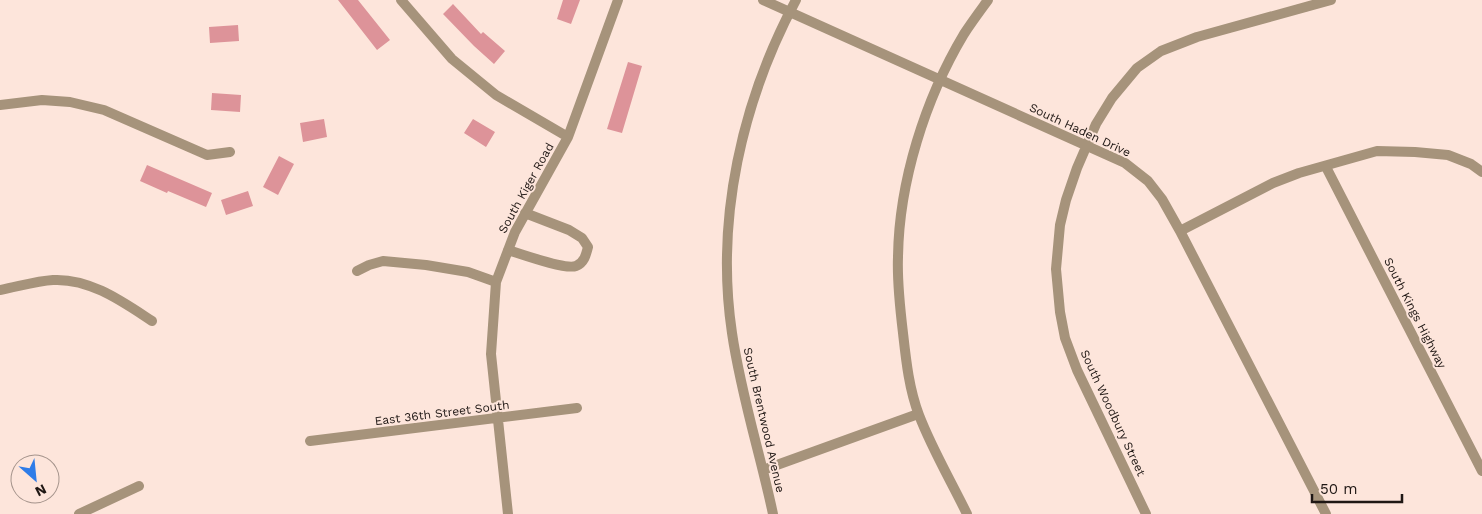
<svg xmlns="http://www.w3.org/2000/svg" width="1482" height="514" viewBox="0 0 1482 514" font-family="'Work Sans',sans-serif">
<rect width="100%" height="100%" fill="#fde5db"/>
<path fill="#dd9399" d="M338 0H358L390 40 377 50Z
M563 0H580L571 24 557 19Z
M453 4 481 34 483 32 505 51 494 64 474 46 443 14Z
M238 25 239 41 210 43 209 27Z
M628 62 642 66 622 133 607 129Z
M212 93 241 95 240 112 211 110Z
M324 119 327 137 303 142 300 123Z
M473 119 495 132 486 147 464 133Z
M279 156 294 164 278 195 263 187Z
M147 165 212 193 206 207 168 191 167 193 140 181Z
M248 191 253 206 226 215 221 200Z"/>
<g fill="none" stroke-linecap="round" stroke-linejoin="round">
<path stroke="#a6937b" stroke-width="10" d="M401 0 452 59 496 95 568 137
M763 0 1125 163 1148 181 1162 199 1180 231 1326 514
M0 105 42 100 70 102 104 110 207 155 230 152
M1326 167 1482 471
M1180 231 1273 183 1299 173 1377 151 1415 152 1448 155 1471 164 1482 172
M508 250C521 254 565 270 576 266 584 263 586 255 588 247L582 238 569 230 525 213
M357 271 369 265 383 261 426 265 468 272 496 282
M0 290C17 287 36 281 53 280 90 278 123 302 152 321
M310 441 577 408
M763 470 918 414
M79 514 139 486
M508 514 491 354 496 282 515 232 568 137 618 0
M773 514C760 453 741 395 732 333 715 219 742 101 796 0
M967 514C951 481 932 449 919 415 909 389 906 360 903 333 900 308 897 282 898 257 899 182 925 99 964 34 971 23 980 11 988 0
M1146 514 1077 370 1065 338 1060 312 1056 269 1060 225 1066 200 1077 168 1096 124 1112 98 1137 68 1161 51 1197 37 1331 0"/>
</g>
<g text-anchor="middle" stroke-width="4" stroke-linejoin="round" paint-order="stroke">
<g font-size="12" fill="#1f1714" stroke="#fde5db">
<text transform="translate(1080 130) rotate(25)" y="4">South Haden Drive</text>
<text transform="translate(526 188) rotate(-61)" y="4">South Kiger Road</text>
<text transform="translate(1415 313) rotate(63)" y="4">South Kings Highway</text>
<text transform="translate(442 413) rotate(-7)" y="4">East 36th Street South</text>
<text transform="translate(1113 413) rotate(65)" y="4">South Woodbury Street</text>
<text transform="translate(764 420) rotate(77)" y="4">South Brentwood Avenue</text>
</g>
</g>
<g transform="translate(35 479) rotate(153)"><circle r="24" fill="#fde5db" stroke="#a4938b"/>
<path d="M0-4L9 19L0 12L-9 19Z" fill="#2e7ce8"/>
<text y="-8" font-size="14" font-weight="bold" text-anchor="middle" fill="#1f1714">N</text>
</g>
<path d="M1312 494v8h90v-8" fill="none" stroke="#1f1714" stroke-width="2.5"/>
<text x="1320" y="494" font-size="15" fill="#1f1714" stroke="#fde5db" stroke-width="4" paint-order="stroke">50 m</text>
</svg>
